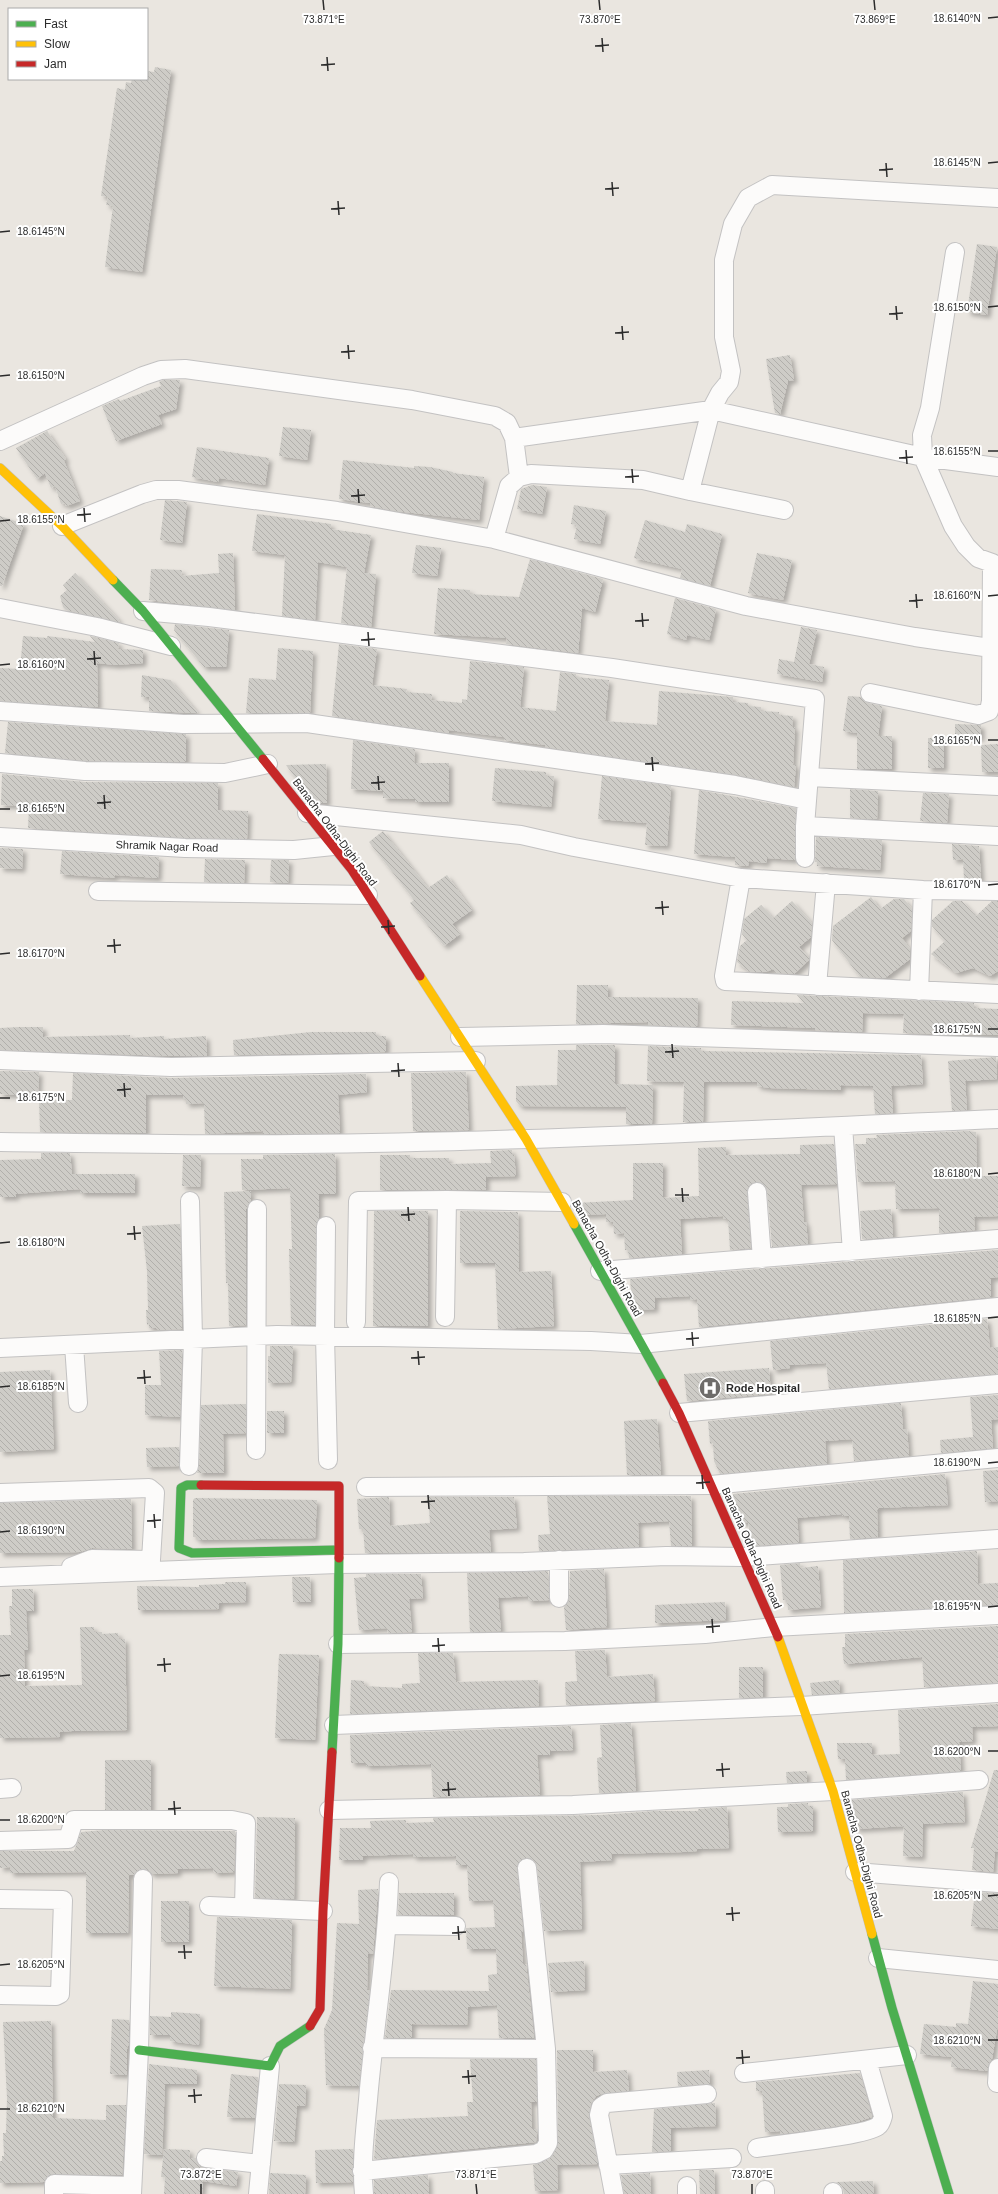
<svg xmlns="http://www.w3.org/2000/svg" width="998" height="2194" viewBox="0 0 998 2194" font-family="Arial,sans-serif">
<defs>
<pattern id="building-back-hatch" width="6" height="6" patternUnits="userSpaceOnUse"><rect width="6" height="6" fill="#ceccc7"/><path d="M-1 5l2 2M0 0l6 6M5-1l2 2" fill="none" stroke="#b1afab"/></pattern>
<filter id="shadow"><feDropShadow dx="3.5" dy="3.5" stdDeviation="2" flood-color="#0004"/></filter>
</defs>
<rect width="100%" height="100%" fill="#eae6e0"/>
<path fill="url(#building-back-hatch)" filter="url(#shadow)" d="M155 67 171 70 142 272 105 267 113 206 106 205 108 197 101 196 117 88 125 90 126 82 131 83 132 79H147V71L154 72Z
M977 244 997 247 987 315 967 312Z
M790 355 794 380 788 381 780 414 775 413 766 359Z
M163 380H180L176 409 158 415 162 424 116 441 102 406 119 399 120 401 161 386 159 382Z
M283 427 311 430 307 460 279 456Z
M47 431 66 459 64 461 80 501 66 506 65 503 61 504 55 486 51 488 45 473 37 479 16 448Z
M197 447 269 458 265 485 219 478 218 482 192 477Z
M343 460 414 468V466L430 467 453 472V473L484 477 479 520 395 511 370 506V503L339 499Z
M532 485 547 487 542 514 517 509 521 489Z
M165 500 187 502 182 543 160 540Z
M574 505 606 511 600 544 574 539 577 525 571 524Z
M257 514 331 524V529L371 535 364 573 376 574 371 627 341 623 347 567 318 562 315 620 282 616 285 555 252 551Z
M0 516 24 524 2 586H0Z
M645 520 685 532 687 524 722 534 710 586 680 578 682 569 634 558Z
M416 545 441 548 437 576 412 573Z
M233 553 235 610 149 600 151 569 182 570 181 576 219 573 218 554Z
M757 553 792 560 783 600 748 593Z
M530 559 603 579 595 612 582 608 578 653 506 644 507 638 434 634 438 588 470 590V594L519 597Z
M75 573 120 621 118 622 66 610 63 607 60 596 67 590 63 585Z
M675 598 716 609 709 640 687 635 686 640 667 634Z
M175 624 229 630 226 667H204L174 630Z
M801 627 817 630 809 664 824 667 822 682 777 674 779 659 794 662Z
M23 636 47 638V636L95 642 90 636 95 637 119 643 118 649 143 650V663L116 665 97 663 98 707 0 701V668L20 669Z
M339 644 377 649 372 685 407 689 406 692 432 694 431 700 462 703V699L467 700 470 661 524 667 520 707 556 711 560 672 576 674V677L609 680 605 721 657 725 659 691 733 697V702L748 703V706L761 707V711L779 712V715L793 716 792 727H795L793 765H796L794 787 737 775 545 747V745L504 740V737L449 730V733L332 716Z
M278 648 313 651 310 713H246L249 678 276 680Z
M142 675 170 680 198 713 149 711V697H141Z
M848 696 861 697 868 703 882 706 878 736H892V769H857V733L843 731Z
M8 722 186 734V762L86 761 5 753Z
M955 724 981 725V738H955Z
M928 738H944V768H928Z
M353 740 415 749 414 763H449V802H415V799L383 798V791L351 789Z
M998 744V772H982L981 745Z
M326 764 327 803H314L286 765Z
M495 768 546 772V776H554L551 807 492 801Z
M2 774 85 782 218 783V810L248 811 247 839 185 838 28 828 29 806 1 805Z
M602 776 671 786 667 846 645 845 647 823 598 819Z
M850 789 878 791 877 819 850 818Z
M699 790 796 808 795 860 767 858 766 863 749 861 748 866 735 865V857L694 854Z
M923 793 949 794 947 823 920 821Z
M383 831 428 888 447 875 472 910 452 924 460 934 444 946 410 903 414 900 369 842Z
M816 837 882 840 880 870 817 866V862H815Z
M952 844 979 846 981 880H964L963 859 953 860Z
M0 848 23 849 22 869 0 868Z
M62 851 159 857 158 878 115 875 114 878 60 874Z
M205 859 245 860 244 883 204 882Z
M271 860H289L288 883 270 882Z
M871 897 880 909 894 899H904L912 909 911 931 902 938 910 949V959L885 978 860 977 832 940 833 926Z
M792 901 812 923 811 937 799 947 809 958V960L794 974 777 973 773 969 766 972H750L737 962 740 946 747 940 742 934 744 919 761 905 773 918Z
M953 901H962L976 916 992 901H998V971L990 976 973 968 956 973 931 954 945 941 932 926V920Z
M577 985H608V997L698 998 697 1027 648 1025V1022L576 1024Z
M797 995 974 1003V1008L998 1009V1035L903 1033 904 1014 863 1013 862 1032 815 1030V1028L731 1025 732 1001 804 1003Z
M20 1027H43V1037L130 1035V1038L164 1036V1039L206 1036 207 1056H171L0 1050V1028Z
M311 1032H376V1036H386V1052L234 1055 233 1040Z
M576 1045H615V1084L653 1085 652 1124H626V1107L520 1106 516 1101V1086L557 1085 558 1050H576Z
M648 1046 701 1048V1051L921 1055 923 1084 891 1086 893 1113 875 1114 873 1086 841 1085V1090L770 1088 757 1086V1082H704L703 1122H683L684 1082 647 1081Z
M996 1057 997 1079 965 1081 967 1110 952 1111 948 1061Z
M0 1071 39 1072 38 1096 0 1094Z
M466 1072 469 1130 413 1131 411 1073Z
M73 1073 171 1078 366 1074 367 1092 338 1095 340 1133 263 1134V1131L205 1134 204 1103 186 1104V1099H183V1095H146V1133L40 1132 39 1100H72Z
M968 1131 976 1132 977 1176H998V1216L974 1217 975 1230 939 1233V1208L896 1209 895 1181 858 1182 855 1144H866V1138H877L876 1135Z
M834 1144 837 1184 801 1185 804 1222H806L808 1244 772 1247 767 1191 765 1186 757 1182 751 1184 747 1192 751 1248 730 1250 728 1219H724L723 1216 680 1219 682 1254 629 1258 628 1250H625L624 1233 614 1234 613 1222H606V1214L583 1215 576 1203 633 1200V1163H663V1198L699 1196 698 1148 726 1147V1155L800 1154V1145Z
M512 1150V1155H514L516 1176 486 1177V1190H380V1155H410V1158H449V1164L491 1163 490 1151Z
M41 1153H70L72 1174H135V1193H80V1189L15 1194 16 1197H0V1160L41 1159Z
M335 1154 336 1194H319V1218L316 1226 315 1325H291L289 1249H292L290 1188 242 1190 241 1159H263V1155Z
M183 1155H201L200 1187 182 1186Z
M251 1191V1200L246 1209V1325L229 1326 228 1283H226L224 1192Z
M891 1209 893 1237 862 1239 860 1211Z
M374 1211H428V1326H373Z
M460 1211 518 1212 519 1272 551 1271 554 1326 498 1329 495 1263H460Z
M180 1224 182 1329 159 1330 156 1328H149V1324L147 1325 146 1310H148L147 1271 142 1226Z
M998 1250V1277L991 1278V1297L699 1327 697 1299 690 1300V1296L655 1298V1309L636 1310 632 1302 630 1279Z
M987 1319 990 1348 998 1347V1374L829 1389 826 1363 790 1365V1368L773 1370 770 1341Z
M270 1346H293L291 1382 268 1383V1356H270Z
M182 1350 180 1417 145 1415V1385H161L159 1351Z
M769 1368 771 1394 687 1401 684 1374Z
M50 1370 54 1449 0 1452V1372Z
M998 1395V1419L991 1420 993 1448 941 1453 940 1440 973 1437 970 1397Z
M901 1403 903 1429H907L909 1456 854 1461 852 1439 825 1441 827 1464 720 1474 714 1461 713 1443 710 1444 708 1421Z
M246 1404V1433L223 1434 224 1473H197L199 1466 201 1405Z
M267 1411H284V1433H267Z
M657 1419 661 1475H627L624 1421Z
M179 1447V1466L147 1467 146 1448Z
M998 1470V1501L985 1502 983 1471Z
M945 1474 948 1505 879 1508 877 1510 878 1537 850 1539 849 1516H842V1514L797 1518 799 1543 752 1546 748 1522 741 1523 734 1505 733 1494Z
M547 1496H691L692 1546H671L669 1521 638 1523 639 1547 539 1551 538 1535 550 1534Z
M389 1497 390 1526 430 1523 428 1497H514L517 1528 489 1530 491 1552 365 1553 363 1529H359L357 1499Z
M195 1498 317 1500 315 1538 197 1540V1537H193V1500Z
M131 1499 132 1549 92 1548 80 1552 0 1553V1503Z
M977 1551 978 1584 998 1583V1605L844 1613 843 1560Z
M800 1563 801 1568 818 1566 821 1607 788 1610 787 1600H783L780 1565Z
M604 1569 607 1627 566 1630 564 1607 569 1598 570 1571Z
M548 1571 549 1600 528 1601V1596L498 1598 501 1631 470 1632 467 1573Z
M366 1574H421L423 1598 409 1599 412 1632 388 1633 387 1628 359 1630 354 1578 366 1577Z
M292 1577H310L311 1602H293Z
M225 1582H246V1602L219 1603V1609L138 1610 137 1586 199 1587V1585L225 1584Z
M12 1589H33L34 1611H26L28 1650H24L25 1686 82 1685 80 1627H94V1632H102V1634L118 1633 119 1639H125L127 1730 72 1731 60 1732V1737L0 1738V1635H11L9 1606H12Z
M725 1602 726 1620 655 1623V1605Z
M998 1626V1683L924 1687 922 1657 844 1664 842 1647H845V1634Z
M605 1650 607 1677 653 1674 655 1701 566 1705 565 1682 577 1681 575 1651Z
M418 1653H453L456 1682 538 1680 539 1706 350 1714 351 1680 364 1681V1686L402 1688V1684L420 1683Z
M279 1654 319 1655 315 1740 275 1738Z
M739 1667H763V1697L739 1698Z
M839 1680 840 1693 812 1695 810 1683Z
M998 1704V1726L972 1727 973 1741 959 1742 961 1771 846 1780 845 1759H838L837 1743H872V1755L900 1754 898 1710Z
M631 1723 636 1791 599 1793 597 1758 602 1757 600 1725Z
M571 1726 573 1750 550 1751V1755H537L540 1795 433 1797 431 1764 366 1766V1763H351L350 1735Z
M105 1760H151V1810H105Z
M994 1770H998V1852L995 1851 993 1872 972 1870 974 1848H971Z
M807 1771V1782L787 1783 786 1772Z
M963 1792 965 1822 923 1824 922 1857 903 1856 904 1826 856 1829 851 1810 850 1800Z
M808 1803V1806H813V1831L778 1832 777 1807H788V1804Z
M727 1807 729 1848 697 1849V1851L683 1852 611 1854 612 1860 580 1862 582 1929 544 1931 537 1867 531 1858 521 1860 517 1869 523 1932H521L523 1964H526L534 2038H499L497 2005 468 2007 467 2025 412 2024V2038H385L391 1990 489 1991 488 1975 497 1974 496 1949H467L466 1928 495 1927 493 1900 469 1901 467 1865H456V1856L413 1857V1854L363 1856V1860H339L340 1828H371L370 1821 406 1820V1823L434 1822 433 1818 601 1815 654 1811H698V1809Z
M257 1817 295 1818 294 1899 255 1898Z
M105 1830 235 1831 234 1872 216 1873 214 1872 213 1868 178 1869V1873L152 1874 148 1870H138L134 1875H129L128 1933H86V1872L10 1873V1867L0 1868V1851H74L81 1832Z
M378 1889 373 1954 368 1953 367 1990H370L359 2086 326 2085 324 2029 332 2010 337 1923 359 1924 358 1890Z
M975 1892 998 1893V1929L971 1926Z
M399 1893H454V1915H398Z
M161 1901H189V1942H161Z
M217 1917 292 1920 290 1989 214 1986Z
M584 1961 585 1990 551 1992 548 1963Z
M973 1981 998 1984V2024L992 2059 989 2063 987 2071 951 2067 952 2057 920 2054 924 2024 956 2027V2023L968 2024Z
M171 2012 200 2014 199 2045 170 2041V2035H150V2016L171 2017Z
M112 2019 129 2020V2043L127 2049V2075L110 2074Z
M51 2021 53 2118 106 2120V2105H126L122 2175 54 2174 49 2175 44 2182 0 2183V2161H2V2156H4L3 2133H6L7 2098 3 2022Z
M557 2050H593V2072L627 2070 629 2091 602 2094 596 2096 591 2104 589 2117 598 2164 557 2165 558 2190 535 2191 533 2165 549 2159 558 2143Z
M470 2059H536L537 2102H531L532 2129H537L536 2142 374 2159 377 2120 468 2116 467 2102H473Z
M149 2064 197 2070V2084H165L162 2155 144 2154Z
M709 2070 710 2084 678 2086 677 2072Z
M860 2073 872 2117 854 2123 819 2129 780 2134V2131L765 2132 762 2091H756V2082Z
M231 2074 258 2077 255 2118 227 2117Z
M279 2084 306 2085 305 2106H297L294 2142 274 2141Z
M715 2103 716 2126 671 2128V2151L652 2152 654 2109Z
M164 2149 190 2150 189 2158H196L200 2167 238 2172 236 2186 203 2181 202 2194H164L165 2177H161Z
M353 2149V2182L316 2183 315 2150Z
M699 2170H714L715 2194H700Z
M270 2173 306 2175 305 2194H269Z
M650 2173 651 2194H624L621 2175Z
M428 2175 429 2194H374V2180Z
M873 2181 874 2194H844L842 2186 836 2182Z"/>
<g fill="none" stroke-linecap="round" stroke-linejoin="round">
<g stroke="#c3c2c2" stroke-width="20">
<path id="street" d="M514 438 711 410 923 457 998 467
M0 441 143 376 161 370 185 369 412 400 495 416 507 423 514 438 519 477
M690 491 711 410 720 393 729 382 731 371 724 337V260L733 224 748 198 772 185 998 198
M62 526 142 494 156 490H178L337 511 494 539 746 606 915 637 998 649
M494 539 509 486 519 477 531 474 643 480 690 491 784 510
M0 608 97 627 171 646
M143 611 209 617 612 668 815 699 805 826V858
M870 693 978 715 989 711 991 701 992 563 978 558 966 546 953 526 923 457 922 435 930 408 955 252
M0 711 183 724 307 723 735 785 807 800
M0 763 85 771 225 773 268 764
M809 777 998 786
M307 813 521 835 574 847 741 878 923 890 998 891
M805 826 998 836
M0 837 185 848 294 850 333 846
M741 878 724 976 725 981 998 994
M98 891 368 895
M817 986 826 883
M919 991 923 890
M460 1037 603 1034 998 1047
M0 1060 171 1067 476 1061
M843 1126 852 1252
M0 1142C99 1143 197 1145 296 1144 530 1142 764 1129 998 1119
M757 1192 762 1259
M326 1226 325 1336 328 1460
M600 1271 998 1239
M445 1317 447 1200 562 1202
M356 1322 358 1201 447 1200
M74 1345 78 1403
M0 1348 277 1335 591 1341 641 1344 998 1307
M679 1413 998 1384
M256 1450 257 1209
M189 1466 193 1339 190 1201
M366 1487 711 1485 998 1458
M0 1493 149 1488 155 1493 151 1560 92 1559 71 1567 70 1573
M559 1560V1598
M0 1577 337 1564 524 1562 666 1556 743 1557 998 1539
M338 1644 565 1641 705 1634 774 1627 998 1615
M334 1725 801 1706 998 1693
M0 1789 12 1788
M329 1810 573 1805 833 1791 979 1780
M0 1841 68 1839 74 1820H232L246 1823 244 1907
M855 1872 998 1883
M0 1899 63 1900 60 1994 56 1996 0 1995
M209 1906 323 1911
M388 1925 456 1926
M878 1958 998 1970
M372 2048 546 2049
M744 2073 907 2055
M997 2083 998 2068
M757 2148C778 2144 865 2136 878 2126 881 2124 882 2120 883 2116L867 2060
M206 2158 261 2164
M608 2165 732 2158
M362 2171 536 2154 544 2150 548 2143 546 2049 527 1868
M687 2186V2194
M765 2190V2194
M833 2192V2194
M54 2194V2184L132 2186
M132 2194 139 2050 143 1879
M258 2194 270 2066
M364 2194C361 2163 365 2132 368 2100 374 2027 387 1955 389 1882
M614 2194 599 2115 601 2107 607 2103 707 2094"/>
</g>
<g stroke="#c3c2c2" stroke-width="10">
<path id="fast" d="M113 580 143 611 263 759
M574 1224 663 1383
M201 1485H187L181 1488 179 1548 192 1553 338 1550
M332 1752 338 1644 339 1558
M872 1934 892 2008 949 2194
M139 2050 270 2066 280 2046 310 2026"/>
</g>
<g stroke="#c3c2c2" stroke-width="10">
<path id="slow" d="M0 468 62 526 113 580
M420 976 526 1139 574 1224
M778 1637 833 1791 872 1934"/>
</g>
<g stroke="#c3c2c2" stroke-width="10">
<path id="jam" d="M263 759 352 870 420 976
M663 1383 679 1413 778 1637
M201 1485 339 1486V1558
M310 2026 320 2009 323 1911 332 1752"/>
</g>
<use href="#street" stroke="#fcfbfa" stroke-width="18"/>
<use href="#fast" stroke="#4caf50" stroke-width="9"/>
<use href="#slow" stroke="#ffc107" stroke-width="9"/>
<use href="#jam" stroke="#c62828" stroke-width="9"/>
</g>
<path fill="none" stroke="#2b2b2b" stroke-width="1.5" d="M323 0 324 10M599 0 600 10M874 0 875 10M988 18 998 17M602 38 603 52M595 46 609 45M327 57 328 71M321 65 335 64M886 163 887 177M988 163 998 162M879 170 893 169M612 182 613 196M605 189 619 188M338 201 339 215M331 209 345 208M0 232 10 231M896 306 897 320M988 307 998 306M889 314 903 313M622 326 623 340M615 333 629 332M348 345 349 359M341 352 355 351M0 376 10 375M906 450 907 464M988 451H998M899 458 913 457M632 469 633 483M625 477 639 476M358 489 359 503M351 496 365 495M84 508 85 522M77 515 91 514M0 521 10 520M916 594 917 608M988 596 998 595M909 601 923 600M642 613 643 627M635 621 649 620M368 632 369 646M361 640 375 639M94 651 95 665M87 659 101 658M0 665 10 664M988 740H998M652 757 653 771M645 764 659 763M378 776 379 790M371 783 385 782M104 795 105 809M97 803 111 802M0 809H10M988 885 998 884M662 901 663 915M655 908 669 907M388 920 389 934M381 927 395 926M114 939 115 953M107 946 121 945M0 954 10 953M988 1029H998M672 1044 673 1058M665 1052 679 1051M398 1063 399 1077M391 1071 405 1070M124 1083 125 1097M117 1090 131 1089M0 1098H10M988 1174 998 1173M682 1188 683 1202M675 1195H689M408 1207 409 1221M401 1215 415 1214M134 1226 135 1240M127 1234 141 1233M0 1243 10 1242M988 1318 998 1317M692 1332 693 1346M686 1339 699 1338M418 1351 419 1365M411 1358 425 1357M144 1370 145 1384M137 1378 151 1377M0 1387 10 1386M988 1463 998 1462M702 1475 703 1489M696 1483 710 1482M428 1495 429 1509M421 1502 435 1501M154 1514 155 1528M147 1521 161 1520M0 1532 10 1531M988 1607 998 1606M712 1619 713 1633M706 1627 720 1626M438 1638 439 1652M432 1646 445 1645M164 1658 165 1672M157 1665 171 1664M0 1676 10 1675M988 1751H998M722 1763 723 1777M716 1770 730 1769M448 1782 449 1796M442 1790 456 1789M174 1801 175 1815M168 1809 181 1808M0 1820H10M988 1896 998 1895M732 1907 733 1921M726 1914 740 1913M458 1926 459 1940M452 1933 466 1932M184 1945 185 1959M178 1952H192M0 1965 10 1964M988 2040H998M742 2050 743 2064M736 2058 750 2057M468 2070 469 2084M462 2077 476 2076M194 2089 195 2103M188 2096 202 2095M0 2109H10M201 2184V2194M476 2184 477 2194M752 2184V2194"/>
<defs>
<g id="hospital-disc" transform="scale(1.15)"><circle r="9.5" fill="#6e6c6a" stroke="#fff"/><path d="M-5-5h3v3.5h4V-5h3V5h-3V1.5h-4V5h-3Z" fill="#fff"/></g>
</defs>
<g fill-rule="evenodd">
<use href="#hospital-disc" x="710" y="1388"/>
</g>
<g text-anchor="middle" stroke-width="4" stroke-linejoin="round" paint-order="stroke">
<g font-size="11" fill="#2b2b2b" stroke="#fff">
<text transform="translate(335 832) rotate(53)" y="4">Banacha Odha-Dighi Road</text>
<text transform="translate(167 846) rotate(2)" y="4">Shramik Nagar Road</text>
<text transform="translate(607 1258) rotate(61)" y="4">Banacha Odha-Dighi Road</text>
<text transform="translate(752 1548) rotate(66)" y="4">Banacha Odha-Dighi Road</text>
<text transform="translate(862 1854) rotate(75)" y="4">Banacha Odha-Dighi Road</text>
</g>
<g font-size="11" font-weight="bold" fill="#2b2b2b" stroke="#fff" text-anchor="start">
<text x="726" y="1392">Rode Hospital</text>
</g>
</g>
<g font-size="10" text-anchor="middle" fill="#2b2b2b" stroke="#fff" stroke-width="4" stroke-linejoin="round" paint-order="stroke">
<text x="957" y="22">18.6140°N</text>
<text x="324" y="23">73.871°E</text>
<text x="600" y="23">73.870°E</text>
<text x="875" y="23">73.869°E</text>
<text x="957" y="166">18.6145°N</text>
<text x="41" y="235">18.6145°N</text>
<text x="957" y="311">18.6150°N</text>
<text x="41" y="379">18.6150°N</text>
<text x="957" y="455">18.6155°N</text>
<text x="41" y="523">18.6155°N</text>
<text x="957" y="599">18.6160°N</text>
<text x="41" y="668">18.6160°N</text>
<text x="957" y="744">18.6165°N</text>
<text x="41" y="812">18.6165°N</text>
<text x="957" y="888">18.6170°N</text>
<text x="41" y="957">18.6170°N</text>
<text x="957" y="1033">18.6175°N</text>
<text x="41" y="1101">18.6175°N</text>
<text x="957" y="1177">18.6180°N</text>
<text x="41" y="1246">18.6180°N</text>
<text x="957" y="1322">18.6185°N</text>
<text x="41" y="1390">18.6185°N</text>
<text x="957" y="1466">18.6190°N</text>
<text x="41" y="1534">18.6190°N</text>
<text x="957" y="1610">18.6195°N</text>
<text x="41" y="1679">18.6195°N</text>
<text x="957" y="1755">18.6200°N</text>
<text x="41" y="1823">18.6200°N</text>
<text x="957" y="1899">18.6205°N</text>
<text x="41" y="1968">18.6205°N</text>
<text x="957" y="2044">18.6210°N</text>
<text x="41" y="2112">18.6210°N</text>
<text x="201" y="2178">73.872°E</text>
<text x="476" y="2178">73.871°E</text>
<text x="752" y="2178">73.870°E</text>
</g>
<rect x="8" y="8" width="140" height="72" fill="#ffffff" stroke="#aaaaaa"/>
<rect x="16" y="21" width="20" height="6" fill="#4caf50" stroke="#aaaaaa"/>
<text x="44" y="28" font-size="12" fill="#2b2b2b">Fast</text>
<rect x="16" y="41" width="20" height="6" fill="#ffc107" stroke="#aaaaaa"/>
<text x="44" y="48" font-size="12" fill="#2b2b2b">Slow</text>
<rect x="16" y="61" width="20" height="6" fill="#c62828" stroke="#aaaaaa"/>
<text x="44" y="68" font-size="12" fill="#2b2b2b">Jam</text>
</svg>
